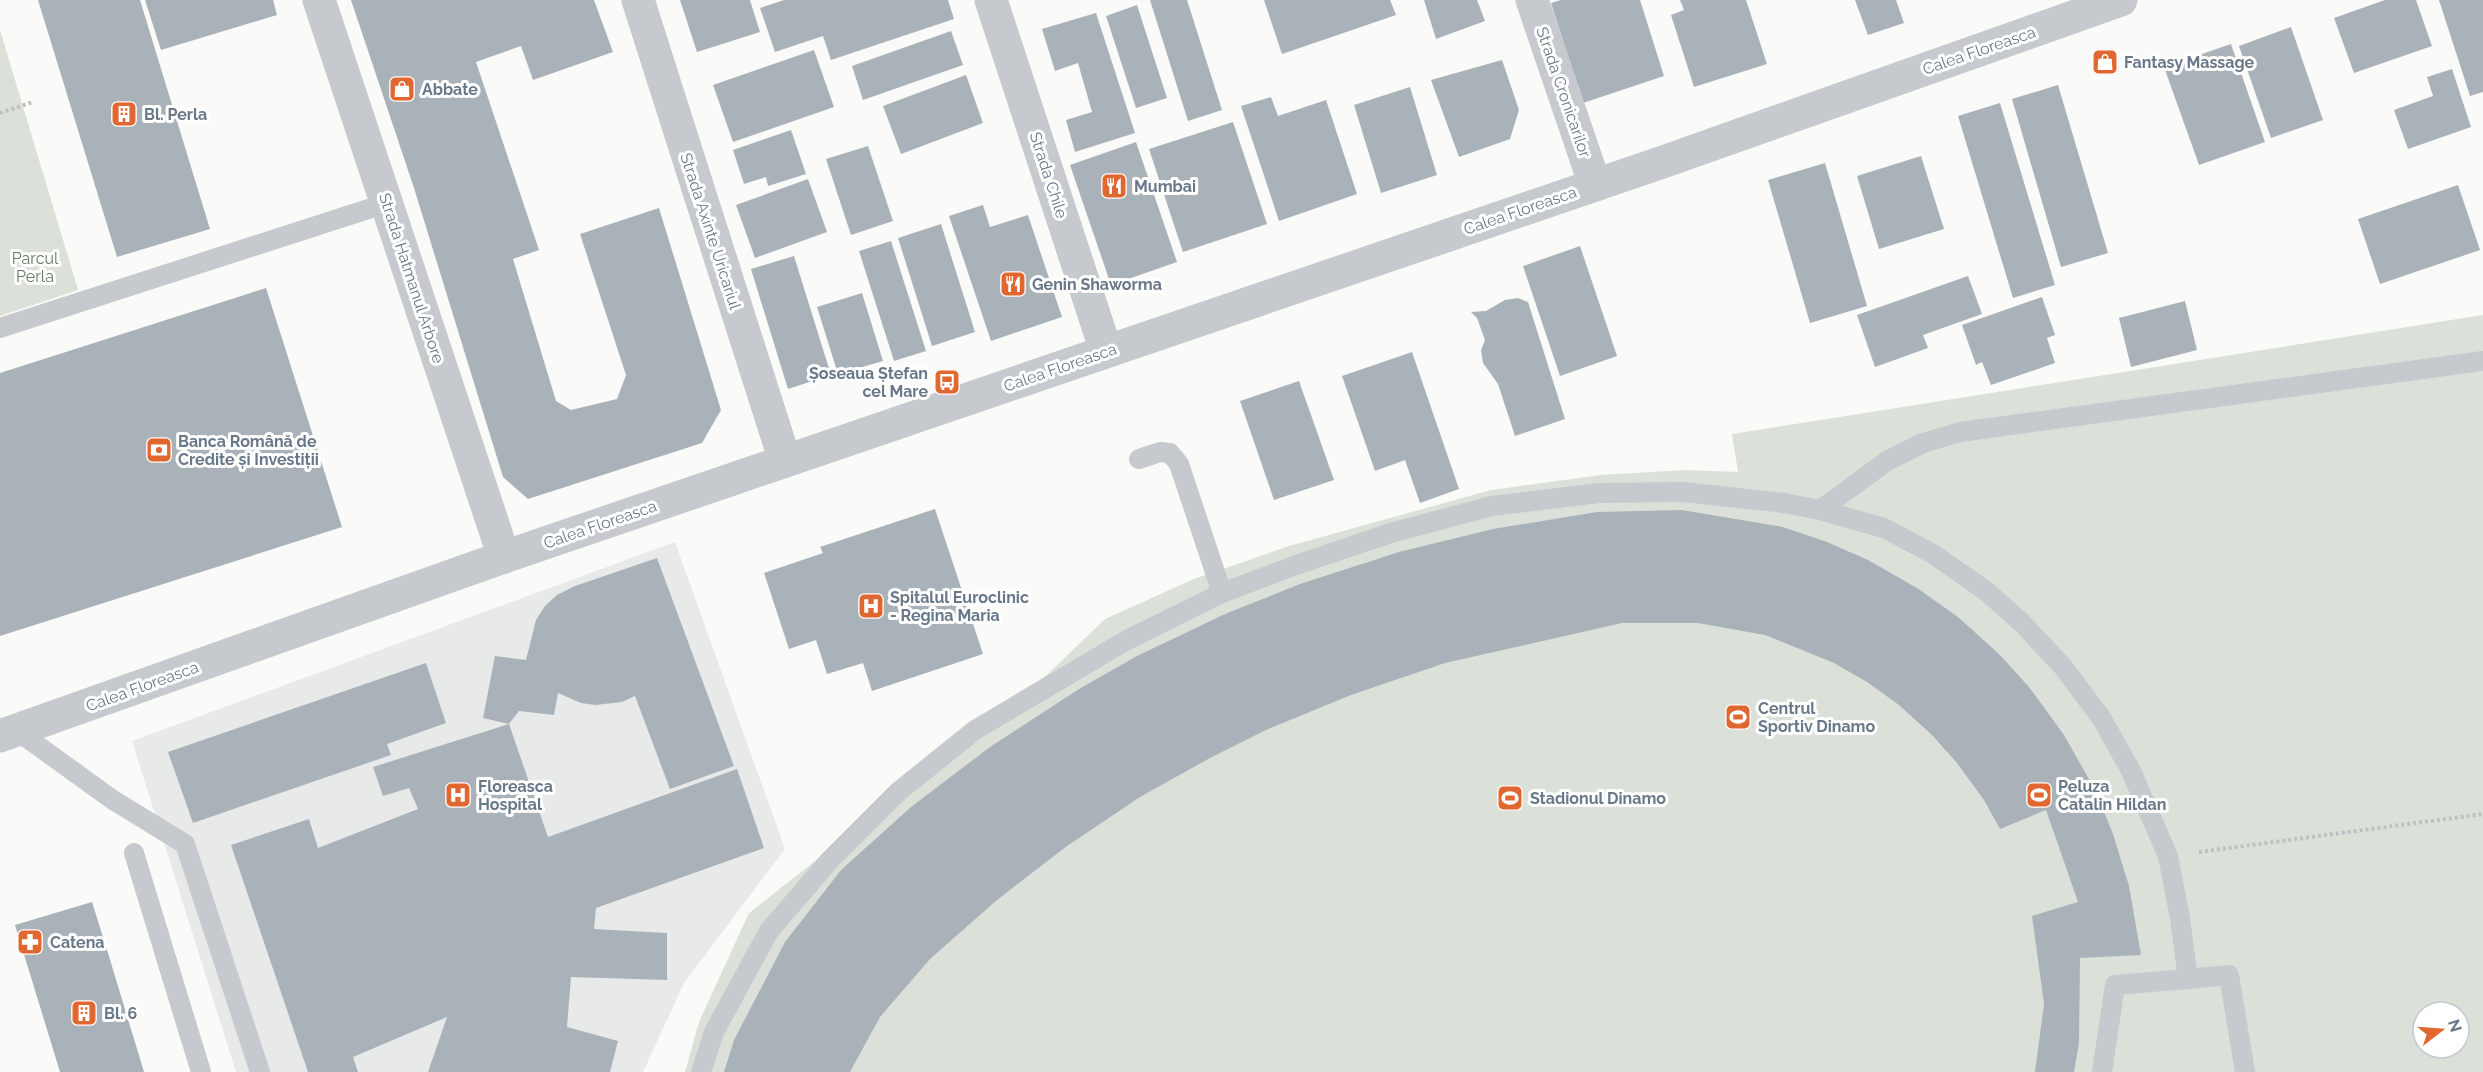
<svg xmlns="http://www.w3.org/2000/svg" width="2483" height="1072" viewBox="0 0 2483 1072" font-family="Raleway,sans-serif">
<rect width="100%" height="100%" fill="#fafaf8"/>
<path fill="#e8e9e9" d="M675 542 785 849 684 983 643 1072H236L132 741Z"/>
<path fill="#dbe1d9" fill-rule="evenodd" d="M0 30 78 290 0 316Z
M2483 315V1072H685L699 1022 749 913 1028 693 1105 619 1194 579 1289 546 1491 490 1601 475 1685 470 1738 472 1732 434ZM2423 1012H2459V1048H2423Z"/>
<path fill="#aab2b9" d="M38 0H140L210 229 117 257Z
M145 0H273L277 15 161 50Z
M351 0H594L613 52 533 80 521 46 476 62 539 250 513 259 556 401 571 410 617 399 626 375 580 234 659 208 721 410 702 443 528 499 503 477 414 188Z
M680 0H750L760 32 697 52Z
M784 0H948L954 19 831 60 823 36 775 52 760 8Z
M1150 0H1187L1222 110 1188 121Z
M1264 0H1390L1396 15 1282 54Z
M1424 0H1477L1485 21 1436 39Z
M1561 0H1640L1664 76 1583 103 1551 3Z
M1680 0H1746L1767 64 1694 87 1671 15 1684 10Z
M1855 0H1896L1904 23 1868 35Z
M2385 0H2416L2432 46 2354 73 2334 18Z
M2439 0H2483V92L2470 96Z
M1137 5 1167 98 1136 108 1106 16Z
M1096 13 1135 133 1075 152 1066 120 1092 112 1078 63 1055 71 1042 29Z
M2291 27 2323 120 2271 138 2239 46Z
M951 31 963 65 863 100 852 66Z
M2231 44 2265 142 2199 165 2164 67Z
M814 50 834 107 733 142 713 85Z
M1502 60 1519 110 1510 139 1459 157 1431 80Z
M2452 69 2471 127 2408 149 2394 110 2433 96 2427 77Z
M966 75 983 123 901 154 883 106Z
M2058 85 2108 253 2061 267 2012 99Z
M1410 87 1437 175 1381 193 1354 105Z
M1271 97 1278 116 1326 100 1357 194 1279 221 1241 106Z
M2000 103 2055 285 2013 298 1958 116Z
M1233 122 1267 224 1183 252 1149 149Z
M791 130 806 174 768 186 766 177 744 184 733 150Z
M1136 142 1177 262 1111 285 1070 165Z
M868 146 893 221 851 235 826 159Z
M1921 156 1944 229 1879 249 1857 176Z
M1825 163 1867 306 1810 323 1768 180Z
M808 179 827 232 755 258 736 205Z
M2458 185 2480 250 2380 284 2358 219Z
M983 205 990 227 1028 215 1062 317 991 341 949 216Z
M941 224 975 332 932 346 898 238Z
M891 241 926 351 894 361 859 251Z
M1580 246 1617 356 1560 376 1523 266Z
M794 256 831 375 788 389 751 269Z
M1968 276 1982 314 1923 335 1928 348 1875 367 1857 315Z
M266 288 342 527 0 636V373Z
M862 293 883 361 838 374 817 307Z
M2042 297 2055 335 2047 338 2055 363 1991 385 1982 362 1976 365 1962 325Z
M1518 298 1528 302 1565 419 1515 436 1498 384 1483 363 1481 350 1485 340 1477 318 1471 312 1486 311 1505 300Z
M2185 301 2197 350 2131 367 2119 318Z
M1412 352 1459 489 1420 503 1405 460 1375 471 1342 376Z
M1299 381 1334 480 1274 500 1240 401Z
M935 509 983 654 872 691 863 663 827 674 816 640 789 649 764 573 823 553 820 547Z
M1682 510 1783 527 1827 542 1868 560 1917 588 1958 617 1999 654 2029 687 2064 735 2095 790 2113 834 2129 886 2141 955 2080 958 2079 1043 2074 1072H2035L2044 1004 2032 916 2078 902 2046 810 2000 829 1984 800 1957 763 1932 735 1899 705 1867 682 1834 663 1765 635 1698 623H1622L1445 663 1351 695 1266 730 1210 758 1140 797 1067 846 997 900 930 959 880 1017 850 1072H724L734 1040 785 942 841 870 911 807 990 747 1079 689 1137 656 1225 614 1300 584 1399 552 1493 529 1597 512Z
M657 558 734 766 670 789 635 696 622 702 595 705 581 703 558 693 554 715 519 711 509 724 548 837 737 769 764 848 596 908 594 929 667 933V980L571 977 567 1027 618 1041 610 1072H428L447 1017 353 1057 358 1072H308L231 845 309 819 318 848 418 809 409 788 383 796 373 767 509 724 483 718 495 656 526 660 536 620 545 606 557 595 575 586Z
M426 663 446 723 387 744 391 755 193 823 168 752Z
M92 902 108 953 144 1072H60L15 925Z"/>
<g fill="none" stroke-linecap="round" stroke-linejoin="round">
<path stroke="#bdc0c3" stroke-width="4" stroke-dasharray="3 3" stroke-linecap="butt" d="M0 113 33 102
M2199 852 2483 814"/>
<path stroke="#c6c9cd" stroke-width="20" d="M0 328 387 203
M1139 459 1160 452 1170 453 1179 464 1222 593
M1820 510 1887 461 1923 443 1960 432 2483 361
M16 730 113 800 185 844 260 1072
M134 853 201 1072
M2188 979 2229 975 2245 1072
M701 1072 714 1032 769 931 829 861 898 792 975 730 1127 640 1222 593 1296 565 1394 532 1492 506 1599 493 1683 492 1784 503 1820 510 1884 528 1933 554 1986 591 2022 623 2064 668 2102 719 2131 771 2168 856 2180 918 2188 979 2115 985 2102 1072"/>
<path stroke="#c6c9cd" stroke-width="33" d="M319 0 504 557
M638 0 785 461
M991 0 1106 351
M1532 0 1595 185"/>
<path stroke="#c6c9cd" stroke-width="33" d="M0 736 504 557 1660 163 2121 0"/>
</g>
<defs>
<g id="shop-square" transform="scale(1.35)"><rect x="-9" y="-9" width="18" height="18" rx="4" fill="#e16731" stroke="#fff"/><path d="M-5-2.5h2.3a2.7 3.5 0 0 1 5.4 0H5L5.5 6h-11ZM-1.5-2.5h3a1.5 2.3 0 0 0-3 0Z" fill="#fff"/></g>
<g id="building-square" transform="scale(1.35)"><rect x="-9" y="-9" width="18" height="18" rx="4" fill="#e16731" stroke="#fff"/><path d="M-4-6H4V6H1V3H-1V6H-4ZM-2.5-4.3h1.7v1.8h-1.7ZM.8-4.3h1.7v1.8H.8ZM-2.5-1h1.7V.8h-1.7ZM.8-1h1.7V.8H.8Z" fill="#fff"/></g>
<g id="restaurant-square" transform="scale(1.35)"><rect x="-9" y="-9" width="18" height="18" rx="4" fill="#e16731" stroke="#fff"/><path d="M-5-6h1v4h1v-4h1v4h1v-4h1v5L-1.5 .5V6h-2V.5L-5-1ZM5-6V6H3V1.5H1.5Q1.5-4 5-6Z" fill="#fff"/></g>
<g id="bus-square" transform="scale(1.35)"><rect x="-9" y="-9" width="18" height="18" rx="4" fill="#e16731" stroke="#fff"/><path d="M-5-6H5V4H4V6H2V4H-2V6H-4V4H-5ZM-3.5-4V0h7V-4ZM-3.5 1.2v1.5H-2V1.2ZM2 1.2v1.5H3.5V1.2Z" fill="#fff"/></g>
<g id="bank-square" transform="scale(1.35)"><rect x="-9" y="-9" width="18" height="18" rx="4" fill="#e16731" stroke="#fff"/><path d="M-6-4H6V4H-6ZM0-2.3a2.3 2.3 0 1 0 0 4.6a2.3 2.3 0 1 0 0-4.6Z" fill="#fff"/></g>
<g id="hospital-square" transform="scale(1.35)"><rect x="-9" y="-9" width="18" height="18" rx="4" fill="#e16731" stroke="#fff"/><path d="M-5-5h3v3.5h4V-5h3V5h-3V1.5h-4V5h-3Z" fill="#fff"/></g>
<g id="stadium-square" transform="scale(1.35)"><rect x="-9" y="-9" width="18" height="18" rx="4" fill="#e16731" stroke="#fff"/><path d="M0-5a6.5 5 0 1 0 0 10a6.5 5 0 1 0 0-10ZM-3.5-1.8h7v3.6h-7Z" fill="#fff"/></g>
<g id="pharmacy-square" transform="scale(1.35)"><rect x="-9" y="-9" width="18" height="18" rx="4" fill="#e16731" stroke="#fff"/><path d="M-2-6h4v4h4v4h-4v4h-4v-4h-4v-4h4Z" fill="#fff"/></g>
</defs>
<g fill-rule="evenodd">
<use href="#shop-square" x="2105" y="62"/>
<use href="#shop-square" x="402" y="89"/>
<use href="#building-square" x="124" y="114"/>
<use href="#restaurant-square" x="1114" y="186"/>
<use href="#restaurant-square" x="1013" y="284"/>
<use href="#bus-square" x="947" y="382"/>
<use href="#bank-square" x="159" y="450"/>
<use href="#hospital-square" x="871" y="606"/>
<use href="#stadium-square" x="1738" y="717"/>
<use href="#hospital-square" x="458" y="795"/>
<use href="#stadium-square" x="2039" y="795"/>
<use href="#stadium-square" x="1510" y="798"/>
<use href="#pharmacy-square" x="30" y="942"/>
<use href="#building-square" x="84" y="1013"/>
</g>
<g text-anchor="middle" stroke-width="6" stroke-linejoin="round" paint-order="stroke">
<g font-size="16" fill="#697888" stroke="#fff">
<text transform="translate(1979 50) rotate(-19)" y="6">Calea Floreasca</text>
<text transform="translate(1564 92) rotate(71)" y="6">Strada Cronicarilor</text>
<text transform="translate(1049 175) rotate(72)" y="6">Strada Chile</text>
<text transform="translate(1520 210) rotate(-19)" y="6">Calea Floreasca</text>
<text transform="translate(711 231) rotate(72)" y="6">Strada Axinte Uricariul</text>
<text transform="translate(412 278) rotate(72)" y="6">Strada Hatmanul Arbore</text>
<text transform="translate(1060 367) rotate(-19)" y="6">Calea Floreasca</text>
<text transform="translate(600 524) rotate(-19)" y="6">Calea Floreasca</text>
<text transform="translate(142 686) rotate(-20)" y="6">Calea Floreasca</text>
</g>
<g font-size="16" font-weight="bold" fill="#697888" stroke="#fff" text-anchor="start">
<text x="2124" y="68">Fantasy Massage</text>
<text x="422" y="95">Abbate</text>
<text x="144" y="120">Bl. Perla</text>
<text x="1134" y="192">Mumbai</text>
<text x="1032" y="290">Genin Shaworma</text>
<text x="928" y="379" text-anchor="end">Șoseaua Ștefan<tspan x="928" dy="18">cel Mare</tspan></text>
<text x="178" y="447">Banca Română de<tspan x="178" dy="18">Credite și Investiții</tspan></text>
<text x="890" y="603">Spitalul Euroclinic<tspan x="890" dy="18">- Regina Maria</tspan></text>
<text x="1758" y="714">Centrul<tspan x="1758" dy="18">Sportiv Dinamo</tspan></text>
<text x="478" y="792">Floreasca<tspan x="478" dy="18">Hospital</tspan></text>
<text x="2058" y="792">Peluza<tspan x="2058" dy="18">Catalin Hildan</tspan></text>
<text x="1530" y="804">Stadionul Dinamo</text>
<text x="50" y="948">Catena</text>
<text x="104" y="1019">Bl. 6</text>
</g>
<g font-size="16" fill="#667a64" stroke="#fff">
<text x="35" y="264">Parcul<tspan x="35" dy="18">Perla</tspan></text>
</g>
</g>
<g transform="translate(2441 1030) rotate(73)"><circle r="28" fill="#ffffff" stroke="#c3c9cf" stroke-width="1.5"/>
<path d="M0-4.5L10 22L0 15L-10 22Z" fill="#e16731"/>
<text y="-9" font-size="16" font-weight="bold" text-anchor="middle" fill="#697888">N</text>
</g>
</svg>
